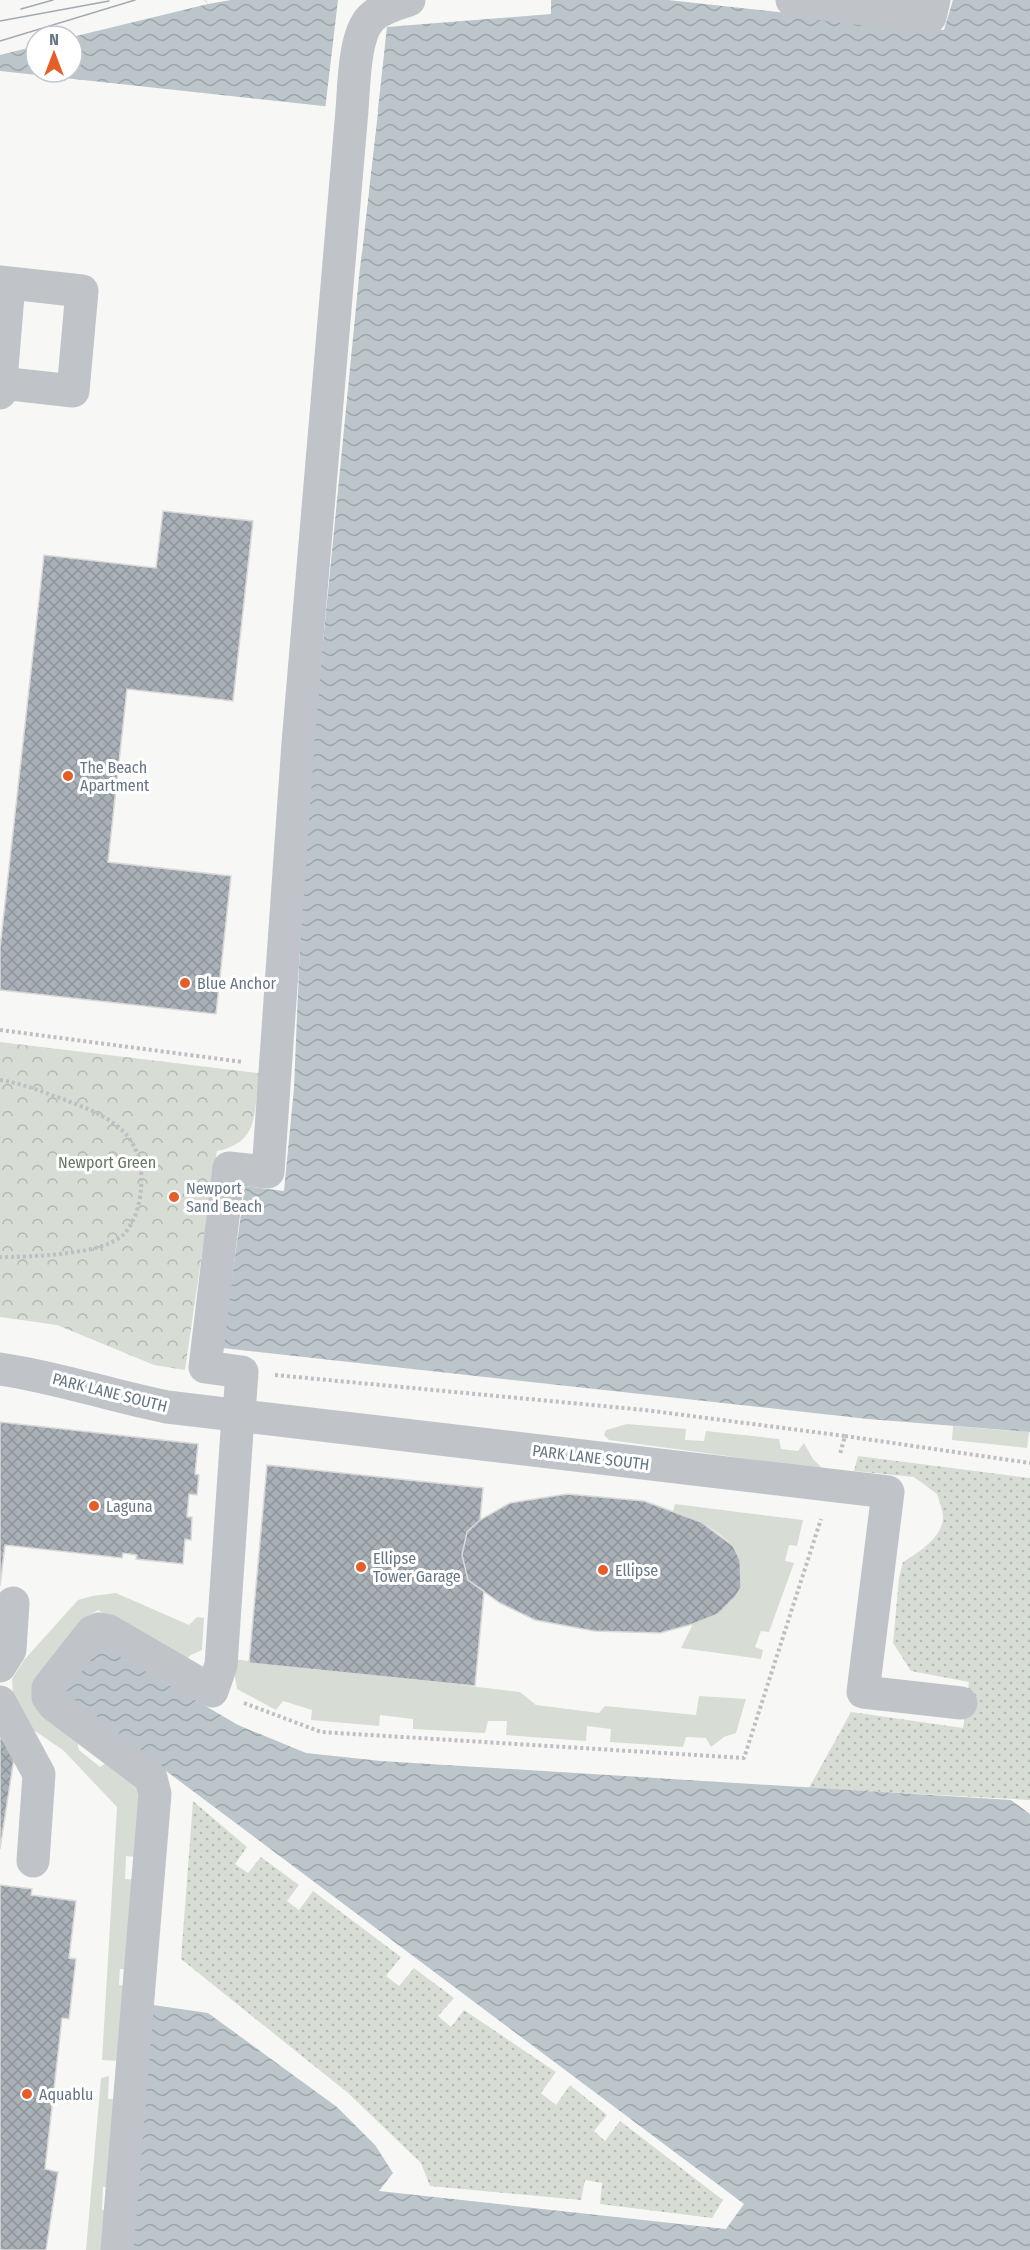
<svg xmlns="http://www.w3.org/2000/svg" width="1030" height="2250" viewBox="0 0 1030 2250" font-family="'Fira Sans Condensed',sans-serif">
<defs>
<pattern id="grass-dots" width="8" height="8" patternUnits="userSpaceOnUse" patternTransform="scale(1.5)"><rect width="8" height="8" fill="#d7ddd4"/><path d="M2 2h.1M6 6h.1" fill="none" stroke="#b2b8b2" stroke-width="1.8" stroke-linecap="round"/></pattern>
<pattern id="park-crowns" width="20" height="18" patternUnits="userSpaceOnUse" patternTransform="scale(1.5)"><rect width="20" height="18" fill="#d7ddd4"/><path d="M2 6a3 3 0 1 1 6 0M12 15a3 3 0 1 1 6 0" fill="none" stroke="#b2b8b2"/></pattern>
<pattern id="water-waves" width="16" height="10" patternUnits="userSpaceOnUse" patternTransform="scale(1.5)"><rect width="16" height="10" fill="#bbc5ca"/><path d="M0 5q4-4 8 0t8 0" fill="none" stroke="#9ca5aa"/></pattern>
<pattern id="building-cross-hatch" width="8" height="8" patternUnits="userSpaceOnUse" patternTransform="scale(1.5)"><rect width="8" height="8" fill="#a9b0b7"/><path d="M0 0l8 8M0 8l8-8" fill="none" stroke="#8d949a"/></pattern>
</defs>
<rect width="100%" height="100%" fill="#f7f8f5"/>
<path fill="url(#grass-dots)" d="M858 1456 1030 1478V1800L809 1788 851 1712 963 1728 969 1682 911 1671 893 1643 899 1578 903 1562C918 1553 943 1537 943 1517 943 1510 939 1501 937 1494L914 1477 854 1471Z
M193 1801 247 1847 235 1864 248 1873 261 1857 299 1885 287 1901 299 1910 313 1891 401 1957 386 1976 399 1986 414 1968 454 1998 438 2016 451 2027 464 2010 556 2072 541 2093 556 2105 570 2085 607 2115 594 2131 605 2141 620 2121 723 2200 712 2218 600 2204 602 2183 585 2180 581 2200 430 2186 421 2163 348 2093 181 1959Z"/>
<path fill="url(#park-crowns)" d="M0 1042 259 1073V1080C253 1116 259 1142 217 1151L185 1370 154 1365 57 1325 0 1317Z"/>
<path fill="#d7ddd4" d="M627 1424 686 1429 685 1440 704 1441 706 1431 779 1439 781 1449 798 1451 804 1443 813 1459 823 1469 609 1440 604 1435 606 1430Z
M953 1426 1029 1432 1027 1448 952 1440Z
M675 1504 803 1520 797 1546 789 1545 785 1561 794 1563 769 1632 761 1631 755 1647 763 1650 761 1659 681 1648 693 1624C717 1614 743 1603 741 1574 740 1564 739 1555 733 1547 719 1529 693 1518 673 1511Z
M116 1593 189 1625 197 1617 204 1618 202 1650 191 1655 182 1663 98 1610 86 1617 77 1740 79 1750 100 1767 109 1761 140 1786 136 1857 126 1856 125 1879 136 1880 128 1969H120L119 1985 127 1986 122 2061 102 2060 117 1807 63 1750 26 1725 13 1695 12 1679 24 1660 78 1600 92 1596Z
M232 1659 520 1692 536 1705 599 1713 605 1706 696 1715 699 1696 746 1699 736 1733 724 1737 711 1747 706 1738 686 1737 683 1747 610 1742 611 1729 587 1726 586 1741 506 1735 507 1721H488L485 1733 413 1729V1719L380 1715 379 1726 311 1720 312 1710 283 1701 276 1710 237 1689Z
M109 2076 108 2099H118L111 2187H103L102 2210H110L107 2250H86L101 2078Z"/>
<path fill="url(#water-waves)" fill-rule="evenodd" d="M0 0H205L208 4 231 0H668L944 30 953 0H1030V1432L868 1419 222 1348 245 1186 284 1191 294 1088 305 825 359 277 378 112 0 71ZM36 36H72V72H36Z
M101 1645 238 1725 306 1753 381 1761 1011 1800 1030 1814V2250H127L146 2004 208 2013 337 2107 375 2145 393 2173 379 2191 726 2229 744 2204 62 1693Z"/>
<path fill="#f7f8f5" d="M0 0H204L208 4 72 37 36 36V46L0 55Z
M338 0H551V14L387 27 362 253H359L375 115 325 110Z"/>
<path fill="url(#building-cross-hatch)" stroke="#d9d9d7" stroke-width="1.5" d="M163 511 253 521 233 701 127 689 108 862 231 876 216 1014 0 990V948L44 555 156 568Z
M0 1422 198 1444 195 1474 199 1475 197 1495 189 1494 187 1517H192L191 1540 185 1539 183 1564 136 1559 137 1555 123 1553 122 1558 5 1545 0 1586Z
M267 1465 483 1488 480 1520 467 1532 462 1555 468 1580 484 1591 475 1686 249 1663Z
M567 1494 644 1501 701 1522 733 1546 740 1560 741 1587 736 1596 718 1614 693 1624 660 1633 594 1631 535 1620 500 1603 468 1580 462 1555 467 1532 480 1520 510 1503Z
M0 1736 14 1758 0 1849Z
M0 1885 32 1889 31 1895 76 1901 69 1958 76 1959 69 2019 62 2018 45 2169 58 2172 46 2250H0Z"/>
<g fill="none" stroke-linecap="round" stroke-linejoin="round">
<path stroke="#bdbfc2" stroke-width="4" stroke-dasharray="3 3" stroke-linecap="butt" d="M0 1030 243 1062
M0 1080C20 1083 38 1090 57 1097 104 1114 146 1130 141 1188 140 1204 135 1222 124 1234 105 1255 28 1257 0 1257
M275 1375 645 1410 845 1436 840 1454
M845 1436 1030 1463
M244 1703 321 1732 744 1758 821 1519"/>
<path stroke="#c0c4c9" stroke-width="33" d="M792 0 930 17 934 0
M0 282 82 291 73 391 0 383
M0 393 9 283
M0 1369C57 1377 111 1396 167 1407L888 1492 863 1692 961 1703
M240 1400 242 1372 205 1367 229 1168 268 1172 298 743 352 110C354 85 354 35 371 18 381 8 396 4 409 0
M0 1666 10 1650 13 1603
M0 1702 39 1774 33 1861
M117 2250 155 1794 151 1778 54 1705 48 1697V1688L92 1632 99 1629 109 1631 212 1691 221 1665 237 1431"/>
<path stroke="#a3a9b0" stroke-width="1.5" d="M21 9 53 0
M0 21 109 1
M0 41 135 0"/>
</g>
<g fill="#e55d27" stroke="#fff" stroke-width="2">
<circle cx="68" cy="776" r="6"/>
<circle cx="185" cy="983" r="6"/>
<circle cx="174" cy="1197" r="6"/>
<circle cx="94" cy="1506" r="6"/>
<circle cx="361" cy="1567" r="6"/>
<circle cx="603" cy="1570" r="6"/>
<circle cx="27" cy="2094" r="6"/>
</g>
<g text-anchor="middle" stroke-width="6" stroke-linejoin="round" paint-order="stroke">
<g font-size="16" fill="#667686" stroke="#fff" text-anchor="start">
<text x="80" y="773">The Beach<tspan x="80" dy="18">Apartment</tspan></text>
<text x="197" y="989">Blue Anchor</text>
<text x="186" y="1194">Newport<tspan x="186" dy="18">Sand Beach</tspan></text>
<text x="106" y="1512">Laguna</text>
<text x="373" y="1564">Ellipse<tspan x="373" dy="18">Tower Garage</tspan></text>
<text x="615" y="1576">Ellipse</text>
<text x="39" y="2100">Aquablu</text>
</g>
<g font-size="16" fill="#657861" stroke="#fff">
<text x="107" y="1168">Newport Green</text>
</g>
<g font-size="16" fill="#667686" stroke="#fff">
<text transform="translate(110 1392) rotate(14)" y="6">PARK LANE SOUTH</text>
<text transform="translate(591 1457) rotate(7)" y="6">PARK LANE SOUTH</text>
</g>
</g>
<g transform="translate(54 54)"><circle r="28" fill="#ffffff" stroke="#c2c8cf" stroke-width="1.5"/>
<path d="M0-4.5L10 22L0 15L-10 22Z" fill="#e55d27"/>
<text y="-9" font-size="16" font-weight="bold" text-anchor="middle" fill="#667686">N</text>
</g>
</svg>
